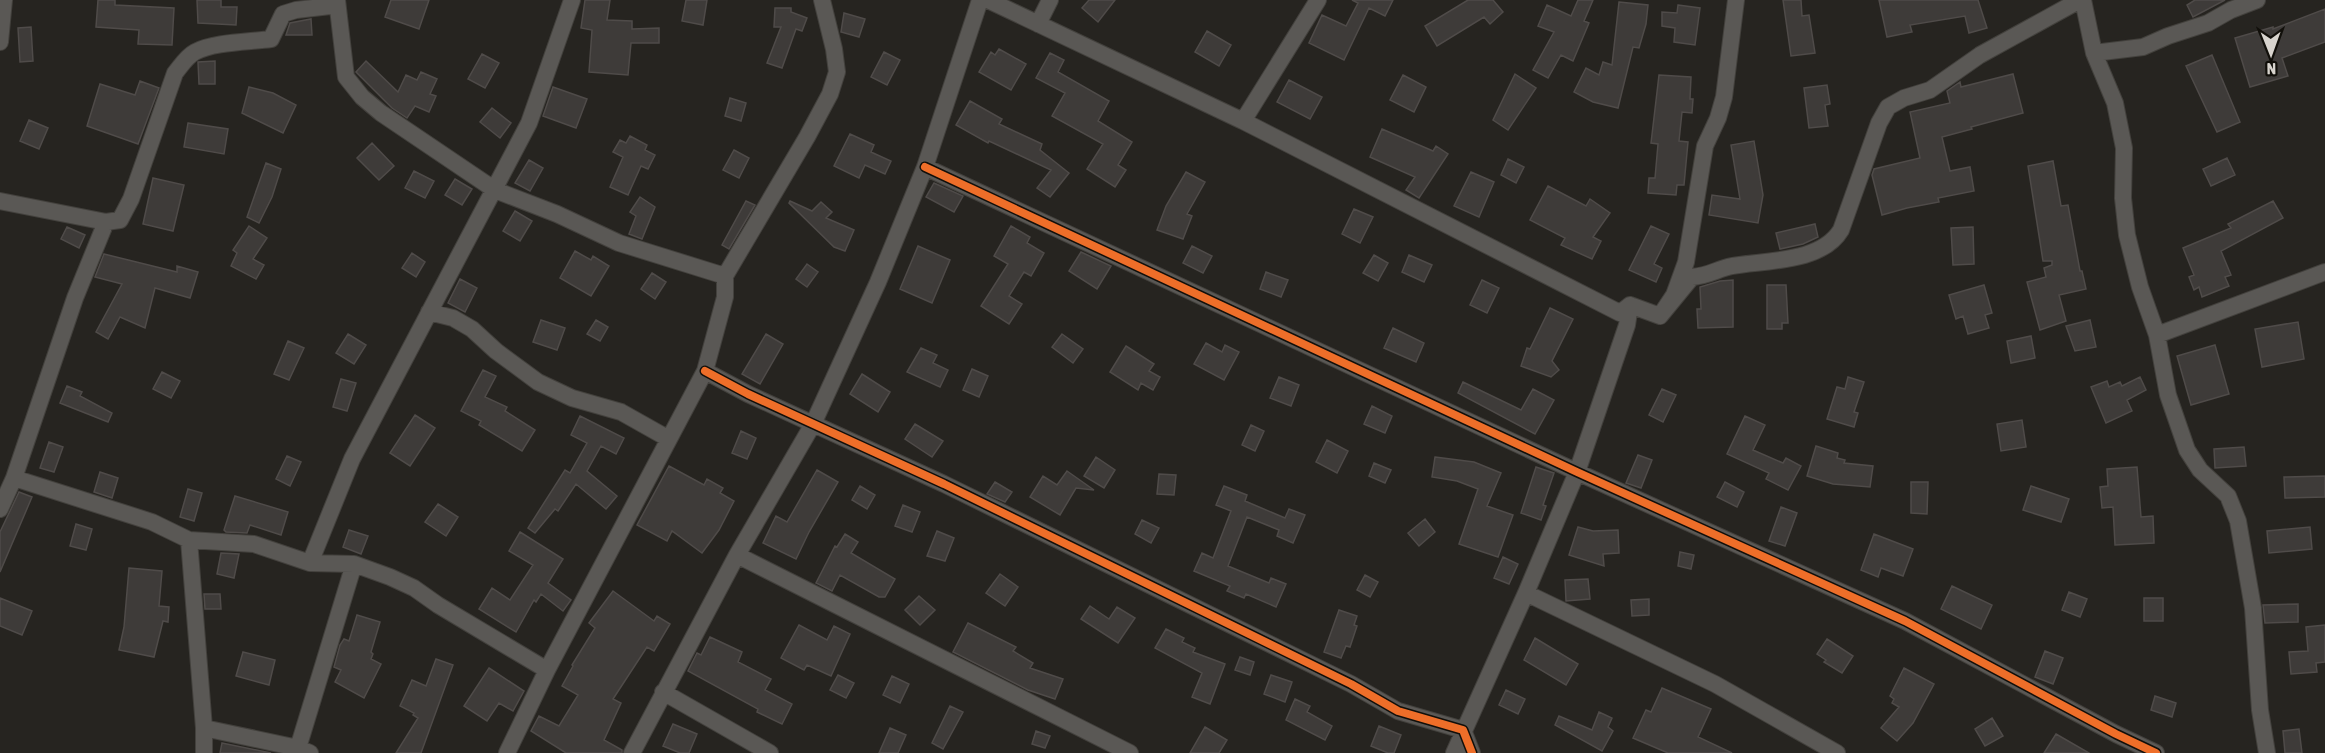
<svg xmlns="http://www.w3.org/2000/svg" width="2325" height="753" viewBox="0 0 2325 753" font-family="'Asap Condensed',sans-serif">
<rect width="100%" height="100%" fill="#262420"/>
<path fill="#3e3b39" stroke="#4f4b49" stroke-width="1.5" d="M98 0H115V5L174 8 172 45 138 44 139 30 96 27Z
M197 0H221V7H237L236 25 198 23Z
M391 0H429L419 29 385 17Z
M585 0H610L607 20 632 21V29L659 28V43H631L628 75 589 72 592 30 581 28Z
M686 0H707L703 25 682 21Z
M1089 0H1115L1098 22 1082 8Z
M1352 0H1393L1385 16 1369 8 1344 60 1309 43 1322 15 1346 26 1358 3Z
M1468 0H1493L1503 12 1490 24 1484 17 1437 46 1425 26Z
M1578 0H1593L1584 21 1589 23 1573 61 1561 55 1548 78 1533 70 1554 32 1538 26 1547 5 1571 16Z
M1783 0H1801L1802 16 1809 15 1815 53 1791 56Z
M1879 0H1978L1987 28 1969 33 1965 16 1910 25 1912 32 1887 37Z
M2195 0H2225L2193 17 2187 5Z
M1619 2 1648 5 1646 24 1639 48 1633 47 1618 108 1593 102 1574 92 1586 68 1599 75 1603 62 1612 65Z
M1678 5 1700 8 1695 45 1674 42 1675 28 1662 26V12L1677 13Z
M775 8H791V12L807 18 802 31 796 29 782 68 767 63 781 27H774Z
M2325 9V42L2282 58 2288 76 2250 87 2235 38 2273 27V29Z
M844 13 865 19 859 37 841 32Z
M311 19 312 35H286L290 23Z
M31 27 33 61 20 62 18 28Z
M1207 31 1231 45 1219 66 1195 52Z
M999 49 1026 64 1011 90 979 72 991 52 995 55Z
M884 52 900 60 887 85 871 77Z
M1050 53 1064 60 1058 72 1109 101 1098 121 1132 142 1118 165 1126 170 1115 187 1087 169 1103 144 1052 116 1065 93 1036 78Z
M482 54 499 63 485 88 468 79Z
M2212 55 2240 122 2217 132 2186 66Z
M215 61V84H199L198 62Z
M366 61 398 92 406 75 417 80 421 72 437 79 430 94 436 96 429 112 415 106 407 118 392 108 356 72Z
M1515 74 1536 88 1508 130 1493 120Z
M2013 74 2023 113 1971 127 1972 129 1942 137 1950 171 1970 167 1974 191 1938 198 1939 202 1907 208 1882 215 1872 175 1874 169 1920 158 1910 112 1950 103 1947 91 1960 82 1961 87Z
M1403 75 1426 87 1414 112 1390 100Z
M1659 75 1691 77 1690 99H1693L1692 113 1682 112 1679 141 1688 142 1684 185H1677L1676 195 1648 193 1649 178H1655L1658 144 1651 143Z
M1289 80 1322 97 1310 119 1277 102Z
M140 81 159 88 138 144 87 126 100 84 135 95Z
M1827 85 1830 104 1825 105 1828 126 1809 128 1804 88Z
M249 87 273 93 296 105 283 133 242 113Z
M553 87 587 99 576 128 543 116Z
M730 98 746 103 741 121 725 116Z
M970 101 1002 119 999 124 1042 144 1040 150 1069 173 1050 197 1037 188 1051 170 989 141 988 143 956 125Z
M492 108 511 123 500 138 480 122Z
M29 120 48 128 39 149 20 141Z
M188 123 228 129 224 154 184 147Z
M1382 129 1433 151 1436 146 1448 154 1419 198 1406 190 1415 177 1370 157Z
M850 134 874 145 871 152 891 161 885 174 865 165 859 178 834 166Z
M630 136 647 145 645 150 655 155 648 169 641 166 628 195 610 187 623 157 613 152 620 140 626 143Z
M1754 141 1763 195 1758 223 1709 215 1712 195 1740 199 1731 145Z
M372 143 394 166 379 180 357 158Z
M734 150 749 158 739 178 723 170Z
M2227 158 2235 175 2211 186 2203 169Z
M1508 159 1524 167 1516 183 1501 175Z
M529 160 543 168 530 191 515 183Z
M2053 161 2061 206 2068 205 2080 271H2082L2086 289 2059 295 2066 321 2040 330 2027 282 2046 277 2044 268 2052 265V261H2043L2028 166Z
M266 163 281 169 272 197 259 223 247 217Z
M414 171 434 181 425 198 405 188Z
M1186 172 1205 182 1187 214 1192 216 1183 239 1157 230 1166 206Z
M1471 172 1494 182 1479 217 1454 206Z
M153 178 184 185 173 231 143 224Z
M455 179 472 189 462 205 445 195Z
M934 183 963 196 954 212 926 197Z
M1548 186 1586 206 1590 199 1610 213 1593 237 1601 241 1592 259 1561 245 1565 238 1530 220Z
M640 197 655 207 642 239 629 234 636 216 630 212Z
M746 201 755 205 729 249 722 245Z
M790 201 812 211 821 202 832 212 826 218 854 230 845 251 834 247 789 203Z
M2273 201 2283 218 2221 251 2231 275 2225 277 2229 286 2202 297 2199 287 2194 290 2189 277 2194 275 2183 248 2231 228 2228 224Z
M1354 209 1373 217 1360 243 1342 234Z
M515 211 532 221 520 241 503 231Z
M1815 224 1818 237 1803 244 1780 249 1776 233Z
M249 226 267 238 253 259 264 265 256 279 231 266 237 253 233 250Z
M1011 226 1030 237 1027 243 1044 253 1031 276 1024 272 1009 296 1022 304 1009 324 981 306 1008 264 994 256Z
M1651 226 1669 234 1654 264 1662 268 1656 282 1629 270Z
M67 227 85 235 79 248 61 239Z
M1973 227 1974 264 1953 265 1951 228Z
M918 246 950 260 932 303 900 289Z
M1192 246 1212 256 1203 273 1183 263Z
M575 251 591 260 593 256 609 266 591 296 560 278Z
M1081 252 1111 266 1097 289 1069 271Z
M412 253 425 262 416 277 402 268Z
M104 254 177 272V266L198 272 190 298 155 288 145 328 120 317 108 339 96 332 122 284 95 277Z
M1374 255 1388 263 1378 281 1363 273Z
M1409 255 1432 265 1424 282 1402 272Z
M807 264 818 272 807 287 796 279Z
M1266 272 1288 280 1281 297 1260 289Z
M652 273 666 282 655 299 641 289Z
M460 279 477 288 465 312 448 303Z
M1482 280 1499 288 1487 313 1470 305Z
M1733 280V327L1698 328 1697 309H1701L1700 287 1720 281Z
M1767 285H1786L1788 323H1782V329H1767Z
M1984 285 1992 313 1985 315 1989 328 1968 334 1963 316 1956 319 1949 295Z
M1550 308 1573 319 1552 361 1559 370 1551 377 1521 366 1527 348 1530 349Z
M541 320 565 328 557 350 533 342Z
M596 320 608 327 600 341 587 334Z
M2090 320 2096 347 2075 351 2066 326Z
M2298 322 2304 359 2262 367 2255 329Z
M1393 328 1424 343 1416 362 1384 348Z
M348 334 366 345 354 364 336 353Z
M766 334 783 344 760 384 742 374Z
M1062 334 1083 349 1073 363 1052 347Z
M2031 336 2035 358 2011 363 2007 341Z
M288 341 304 348 289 380 274 374Z
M1206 343 1222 352 1225 345 1239 352 1224 380 1194 364Z
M2215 345 2229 394 2191 405 2177 356Z
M1126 346 1154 364 1149 371 1160 377 1153 390 1141 383 1138 390 1110 372Z
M921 348 937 355 933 363 948 370 940 387 907 372Z
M972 369 988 376 979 397 963 390Z
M483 370 496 376 485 397 507 407 505 411 535 430 522 451 479 425 481 421 461 411Z
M162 372 180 381 171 398 153 389Z
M862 374 890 392 878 412 850 394Z
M1279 377 1299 385 1291 406 1270 398Z
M1848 377 1864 382 1854 412 1858 413 1854 427 1827 419 1837 387 1845 389Z
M2140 377 2146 390 2127 400 2132 411 2106 423 2091 387 2107 381 2109 387 2120 382 2122 386Z
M341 379 356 383 347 411 333 407Z
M1463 382 1521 410 1533 389 1554 400 1535 434 1458 393Z
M67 386 82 392 80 396 112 413 108 422 60 403Z
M1662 389 1676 395 1663 422 1649 415Z
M1372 406 1392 416 1385 433 1364 424Z
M415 415 435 428 410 466 390 453Z
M580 416 624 438 616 454 601 446 587 471 617 496 606 509 576 484 558 511 555 509 535 533 528 528 565 470 570 473 587 443 571 435Z
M1745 416 1765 425 1753 450 1783 463 1786 458 1801 466 1788 490 1766 479 1769 473 1727 454Z
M2022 420 2026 447 2001 451 1997 424Z
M915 424 943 441 932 457 905 439Z
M1251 425 1264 431 1255 451 1242 445Z
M741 431 756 438 747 459 732 453Z
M1327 440 1348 451 1337 473 1316 462Z
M49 442 63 447 54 472 40 468Z
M1816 446 1838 453 1837 458 1845 460 1844 463 1873 466 1870 487 1833 484 1807 476Z
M2244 447 2246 466 2215 468 2214 449Z
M1638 455 1652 460 1641 488 1626 483Z
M287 456 301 462 290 486 276 479Z
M1096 457 1115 470 1104 488 1084 476Z
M1435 457 1474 462 1501 473 1487 506 1513 515 1498 557 1459 544 1478 489 1457 481 1432 477Z
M1374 463 1391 470 1385 483 1369 476Z
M669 466 704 485 707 479 723 488 720 493 734 501 719 530 702 553 672 531 667 541 637 525Z
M1536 467 1554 473 1543 505 1546 506 1541 520 1521 513Z
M2137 467 2141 517 2153 516 2154 543 2115 545 2113 507 2102 508 2100 487 2108 486 2107 469Z
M817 470 838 482 809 532 796 559 763 543 776 516 787 522Z
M1067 471 1094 490 1076 488 1060 515 1030 497 1043 476 1057 485Z
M100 472 118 478 112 498 94 492Z
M1159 474 1176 475 1174 495 1157 494Z
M2325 476V497L2285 498 2284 477Z
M995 482 1012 492 1005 502 987 494Z
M1725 482 1744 492 1737 507 1717 497Z
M1911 482H1928L1927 514 1911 513Z
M860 486 875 495 867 509 852 500Z
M1224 486 1247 495 1245 501 1285 518 1289 509 1305 515 1293 543 1277 536 1279 530 1247 517 1228 566 1269 583 1271 578 1286 584 1276 607 1246 594 1244 598 1227 591 1230 586 1194 571 1202 553 1213 558 1231 511 1216 505Z
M2031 486 2069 499 2061 522 2023 510Z
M188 489 202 493 194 521 180 517Z
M19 492 32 497 0 572V532Z
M235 496 288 512 281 535 250 525 247 533 226 532 224 530Z
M438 504 458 517 446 536 425 522Z
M903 505 920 512 912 532 895 526Z
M1781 507 1797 513 1785 546 1769 541Z
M1425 519 1435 532 1419 546 1408 533Z
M1142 520 1159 528 1151 543 1135 534Z
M76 524 92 529 86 550 70 546Z
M1578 527 1593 531 1618 530 1619 553 1603 554 1604 566 1569 555Z
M2310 527 2312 549 2269 553 2267 531Z
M349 530 368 536 361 554 343 547Z
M937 531 954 538 945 561 927 556Z
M520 532 563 559 548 583 571 600 563 611 541 594 536 602 534 600 516 632 479 609 492 588 510 600 533 565 509 551Z
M845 534 858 542 851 553 895 579 885 597H879L840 575 832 591 816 583 835 546 837 547Z
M1874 534 1913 549 1903 576 1881 568 1878 577 1861 570Z
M1680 552 1694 555 1691 569 1678 566Z
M221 553 239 554 234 578 217 574Z
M1503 557 1518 564 1509 584 1494 578Z
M129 568 162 571 159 606 169 607 168 622 163 621 154 657 119 650 124 627Z
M1000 574 1018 587 1005 606 986 593Z
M1365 575 1378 582 1370 597 1357 590Z
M1588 579 1590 599 1566 601 1565 580Z
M1952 586 1992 605 1981 629 1941 609Z
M613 591 654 621 657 616 670 624 654 651 647 647 613 699 621 703 604 740 622 750V753H566L531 731 539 716 559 726 578 695 562 686 573 666 572 665 595 628 589 623Z
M2069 592 2087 599 2080 617 2062 610Z
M204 594H220L221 609H205Z
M919 596 935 610 920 625 905 610Z
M0 598 32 611 22 635 0 626Z
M2144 598H2163V621H2144Z
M1649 599V615L1632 616 1631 600Z
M2298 604V622L2265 623 2263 605Z
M1090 606 1109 619 1117 607 1135 618 1118 643 1081 619Z
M1339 610 1357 616 1354 625 1357 626 1350 647 1346 646 1341 658 1324 652Z
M357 615 380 622 371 652 373 654 371 659 381 664 364 698 335 682 341 670 334 667 340 645 344 639 349 641Z
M968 623 1016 647 1013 651 1033 663 1030 668 1063 679 1055 699 1028 690 953 652Z
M799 625 827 640 834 626 850 634 831 676 807 665 804 670 781 658Z
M2325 625V662L2316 663 2317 672 2291 674 2289 652 2308 651 2306 627Z
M1166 629 1184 638 1182 642 1195 648 1193 652 1225 664 1210 704 1192 697 1202 673 1155 648Z
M710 637 742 652 738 662 771 679 765 690 792 704 782 724 757 712 758 709 688 671 697 653 701 655Z
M1535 638 1578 664 1566 685 1524 660Z
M1827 639 1853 656 1842 673 1824 662 1826 660 1817 654Z
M2045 651 2063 658 2053 684 2035 677Z
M243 652 275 660 269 685 236 676Z
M1240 657 1254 662 1250 675 1235 670Z
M436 659 453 665 421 753H396L418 718 413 715 414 713 400 706 412 680 426 686Z
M489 668 524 691 513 711 499 703 487 721 464 706Z
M1904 668 1934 684 1913 723 1897 741 1881 728 1899 707 1892 703 1894 699 1890 696Z
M838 675 854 683 846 698 830 690Z
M1271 675 1292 682 1285 702 1264 694Z
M892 676 909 684 900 703 883 695Z
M1662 688 1711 709 1698 737 1732 753H1668L1633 738 1646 710 1651 712Z
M1506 690 1525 699 1518 714 1499 705Z
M2155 696 2176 703 2172 717 2151 710Z
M1295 699 1310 706 1307 712 1332 726 1325 740 1286 720Z
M950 706 963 712 943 749 932 743Z
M1599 712 1612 718 1608 727 1613 731 1602 751 1555 725 1559 716 1592 730Z
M1992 718 2003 736 1985 746 1975 729Z
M673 724 697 734 689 753H680L663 746Z
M1379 726 1401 735 1394 753H1388L1371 746Z
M1205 727 1227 740 1219 753H1190Z
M890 728 906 735 898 753H879Z
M2299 729 2302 753H2285L2283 731Z
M1036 731 1050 736 1045 748 1032 744Z
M2056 734 2089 753H2044Z
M222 743 271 753H220Z"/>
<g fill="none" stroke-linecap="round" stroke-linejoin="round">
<g stroke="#43413d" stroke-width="18">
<path id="street" d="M337 0 346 77 362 97 381 113 495 190 557 214 619 243 725 276
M988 0 1243 121 1620 313 1630 305
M2083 0 2094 53 2115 103 2124 148 2123 198 2127 235 2140 287 2157 335 2168 395 2187 450 2200 470 2228 496 2238 521 2253 608 2260 710 2267 753
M1038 24 1050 0
M0 42 4 0
M2094 53 2143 47 2168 36 2208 23 2231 10 2257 0
M1243 121 1318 0
M925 167 1577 472 1905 621 2116 734 2156 753
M0 201 106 222 120 220 131 199 175 73C181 66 186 57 195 52 213 42 249 42 271 39L283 14 296 10 330 6V0
M1630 305 1660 316 1674 295 1686 262 1705 146 1718 118 1724 97 1736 0
M429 312 453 318 472 329 496 351 538 382 572 398 621 412 669 439
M1660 316 1692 277C1709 276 1717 269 1732 266 1766 260 1821 263 1841 230L1879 123 1888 107 1904 98 1930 90 1980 55 2080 0
M2157 335 2325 272
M705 371 748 394 944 484 1351 684 1398 711 1463 730 1472 753
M14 478 152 522 189 540 254 544 310 563 354 564 390 577 414 588 438 605 547 670
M0 509 14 478 75 298 106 222
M189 540 204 728V753
M737 555 1130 753
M310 563 352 459 529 123 572 0
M1526 593 1715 684 1837 753
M663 692 770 753
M204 728 298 748 310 753
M298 748 354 564
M507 753 547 670 705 371 725 297V276L807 137 830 94 837 72 834 49 822 0
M632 753 737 555 813 424 878 282 925 167 980 0
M1454 753 1526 593 1577 472 1627 325 1630 305"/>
</g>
<use href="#street" stroke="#5a5855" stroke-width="16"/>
<g stroke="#110f0a" stroke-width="11">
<path id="cycleway" d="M925 167 1577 472 1905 621 2116 734 2156 753
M705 371 748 394 944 484 1351 684 1398 711 1463 730 1472 753"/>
</g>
<use href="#cycleway" stroke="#ee6e29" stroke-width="8"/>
</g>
<g transform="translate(2271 54) rotate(179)" stroke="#110f0a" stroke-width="4.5" paint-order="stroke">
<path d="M0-4.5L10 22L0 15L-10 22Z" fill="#d8d4ce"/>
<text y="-9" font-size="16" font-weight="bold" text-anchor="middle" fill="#d8d4ce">N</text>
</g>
</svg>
